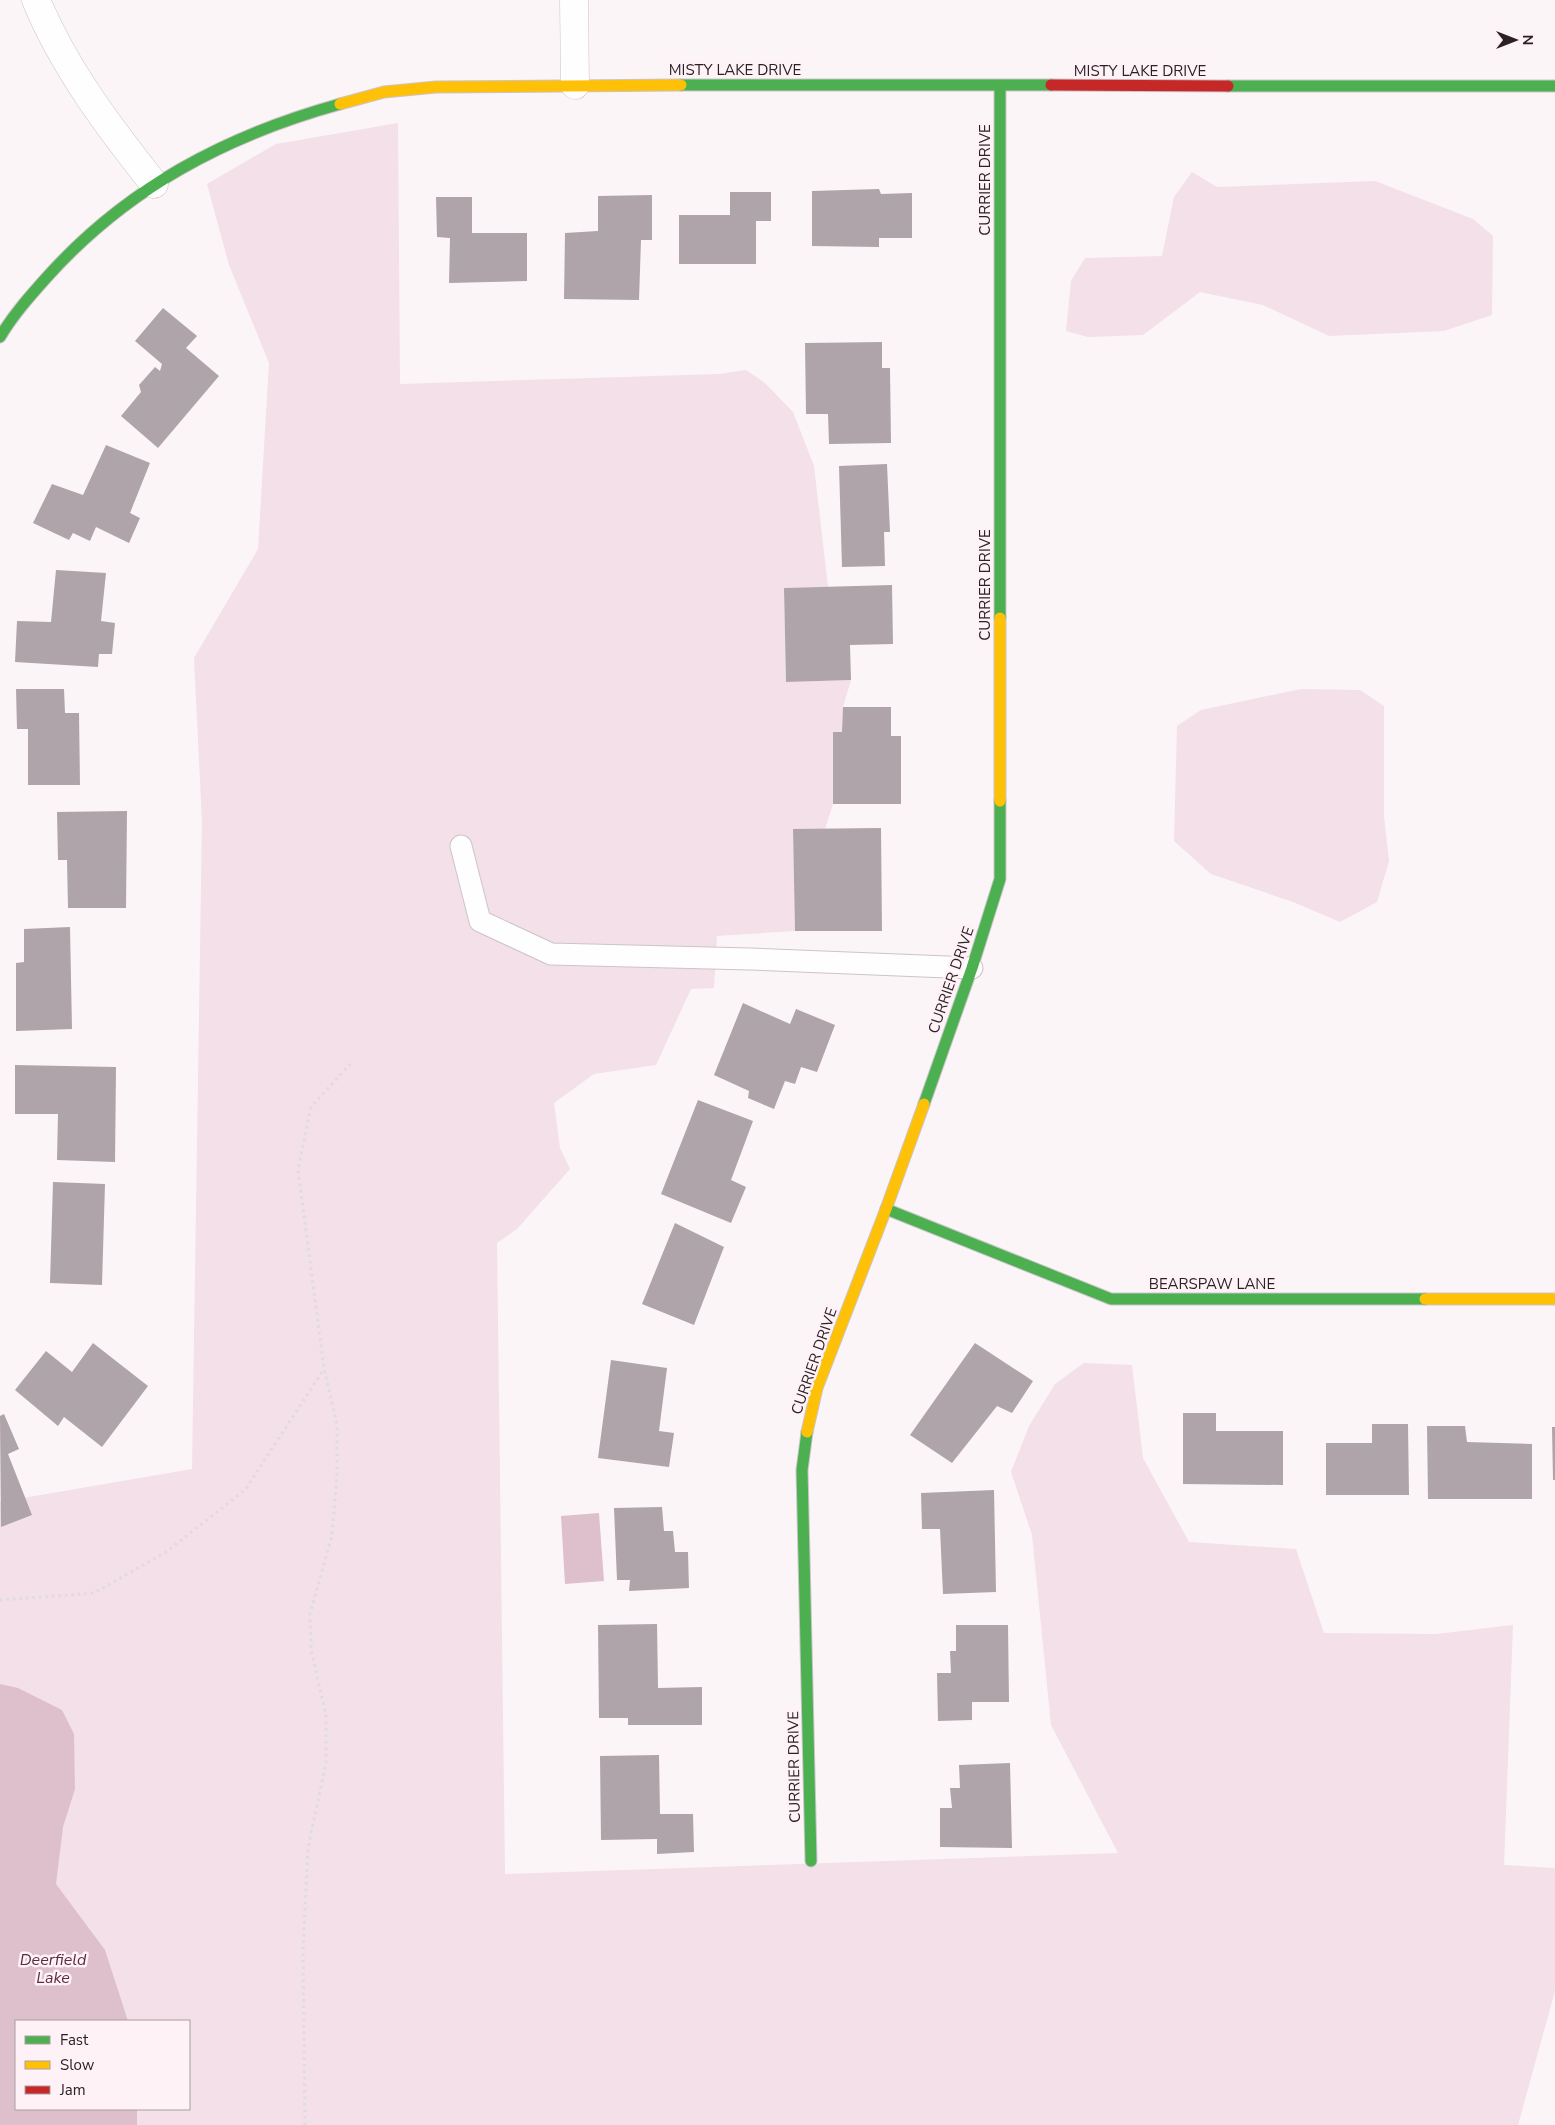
<svg xmlns="http://www.w3.org/2000/svg" width="1555" height="2125" viewBox="0 0 1555 2125" font-family="'Nunito Sans',sans-serif">
<rect width="100%" height="100%" fill="#fbf5f8"/>
<path fill="#f3e0e8" fill-rule="evenodd" d="M398 123 400 384 719 374 746 370 765 383 793 412 814 466 828 587 784 588 786 682 851 680 843 707 842 732 833 733V804L825 829H793L795 931 717 936 714 988 691 989 656 1065 594 1074 554 1103 560 1148 570 1169 517 1229 497 1243 505 1874 1118 1853 1051 1725 1032 1535 1011 1472 1029 1426 1055 1384 1084 1363 1132 1365 1143 1458 1189 1542 1296 1549 1324 1633 1436 1634 1513 1625 1504 1865 1555 1868V1991L1518 2125H0V1502L192 1469 202 822 194 658 258 549 269 363 229 265 207 184 276 144ZM16 2021H189V2109H16Z
M1192 172 1217 187 1375 181 1473 219 1493 236 1492 315 1444 331 1329 336 1263 305 1200 292 1143 335 1088 337 1066 331 1071 281 1085 258 1162 256 1174 197Z
M1301 689 1360 690 1384 706V817L1389 861 1377 902 1340 922 1293 902 1211 874 1174 841 1177 726 1201 710Z"/>
<path fill="#dec0cd" d="M599 1513 604 1581 565 1584 561 1516Z
M0 1684 18 1688 62 1710 74 1734 75 1789 63 1827 56 1884 105 1950 128 2021H16V2109H137V2125H0Z"/>
<path fill="#aea4a9" d="M879 189 881 194 912 193V238H879V247L812 246V191Z
M730 192H771V221H756V264H679V215H730Z
M652 195V240H641L639 300 564 299 565 233 598 231V196Z
M436 197H472V233H527V281L449 283 450 238 437 237Z
M163 308 197 336 186 348 219 376 158 448 121 416 141 392 139 385 155 367 160 371 162 364 135 341Z
M882 342V368H890L891 443 829 444 828 414H806L805 343Z
M106 445 150 463 130 513 140 518 129 543 96 527 90 541 73 533 69 540 33 523 52 484 83 495Z
M887 464 890 532H884L885 566 842 567 839 466Z
M56 570 106 573 101 621 115 623 112 654H99L98 667 15 662 17 621 51 622Z
M892 585 893 644 850 645 851 680 786 682 784 588Z
M16 689H64L65 713H79L80 785H28V729H17Z
M843 707H891V736H901V804H833V732H842Z
M127 811 126 908H68L67 860H58L57 812Z
M881 828 882 931H795L793 829Z
M70 927 72 1029 16 1031V963L24 962V929Z
M743 1003 790 1024 796 1009 835 1025 817 1072 801 1067 795 1084 785 1081 774 1109 748 1098 749 1091 714 1075Z
M15 1065 116 1067 115 1162 57 1160 58 1114H15Z
M698 1100 753 1121 731 1180 746 1187 731 1223 661 1194Z
M53 1182 105 1184 102 1285 50 1283Z
M675 1223 724 1247 694 1325 642 1304Z
M93 1343 148 1386 102 1447 64 1417 58 1426 15 1390 46 1351 72 1372Z
M975 1343 1033 1381 1012 1413 997 1406 952 1463 910 1435Z
M611 1360 667 1368 659 1431 674 1433 669 1467 598 1458Z
M1183 1413H1216V1431H1283V1485L1183 1484Z
M4 1414 19 1449 8 1454 32 1515 1 1527 0 1416Z
M1372 1424H1408L1409 1495H1326V1443H1372Z
M1427 1426H1465L1467 1442 1532 1444V1499H1428Z
M1552 1427H1555V1480H1553Z
M994 1490 996 1592 943 1594 940 1529H922L921 1493Z
M662 1507 664 1531H673L675 1552H688L689 1588 629 1591 630 1580H617L614 1508Z
M657 1624 658 1688 702 1687V1725H628V1718H599L598 1625Z
M956 1625H1008L1009 1702H972V1720L938 1721 937 1673H951L950 1651H956Z
M659 1755 660 1814H693L694 1852 657 1854V1839L601 1840 600 1756Z
M1010 1763 1012 1848 940 1847V1808H952L950 1788H960L959 1765Z"/>
<g fill="none" stroke-linecap="round" stroke-linejoin="round">
<g stroke="#ccc4c8" stroke-width="23">
<path id="lane" d="M461 846 480 921 551 954 750 959 972 968"/>
</g>
<g stroke="#ccc4c8" stroke-width="29">
<path id="street" d="M36 0C64 68 109 127 154 184
M574 0 575 85"/>
</g>
<g stroke="#ccc4c8" stroke-width="13">
<path id="fast" d="M681 85H1051
M1000 86V618
M1228 86H1555
M0 337C13 315 30 296 47 277 127 188 225 136 340 104
M924 1104 972 968 1000 879V801
M886 1209 1111 1299H1425
M807 1432 802 1470 811 1861"/>
</g>
<g stroke="#ccc4c8" stroke-width="13">
<path id="slow" d="M340 104 384 92 436 87 681 85
M1000 618V801
M1425 1299H1555
M807 1432 817 1388 886 1209 924 1104"/>
</g>
<g stroke="#ccc4c8" stroke-width="13">
<path id="jam" d="M1051 85 1228 86"/>
</g>
<path stroke="#dedcdd" stroke-width="3" stroke-dasharray="2.5 4" stroke-linecap="butt" d="M0 1600 94 1593 166 1552 245 1490 324 1369
M305 2125 303 1949 308 1848 326 1763V1715L311 1650 310 1614 332 1535 337 1476V1424L324 1368 298 1170 311 1107 351 1063"/>
<use href="#lane" stroke="#fefefe" stroke-width="21"/>
<use href="#street" stroke="#fefefe" stroke-width="28"/>
<use href="#fast" stroke="#4caf50" stroke-width="11"/>
<use href="#slow" stroke="#ffc107" stroke-width="11"/>
<use href="#jam" stroke="#c62828" stroke-width="11"/>
</g>
<g text-anchor="middle" stroke-width="5" stroke-linejoin="round" paint-order="stroke">
<g font-size="15" fill="#2b2125" stroke="#fef2f7">
<text x="735" y="75">MISTY LAKE DRIVE</text>
<text x="1140" y="76">MISTY LAKE DRIVE</text>
<text transform="translate(985 180) rotate(-90)" y="5">CURRIER DRIVE</text>
<text transform="translate(985 585) rotate(-90)" y="5">CURRIER DRIVE</text>
<text transform="translate(951 980) rotate(-71)" y="5">CURRIER DRIVE</text>
<text x="1212" y="1289">BEARSPAW LANE</text>
<text transform="translate(814 1361) rotate(-71)" y="5">CURRIER DRIVE</text>
<text transform="translate(794 1767) rotate(-91)" y="5">CURRIER DRIVE</text>
</g>
<g font-size="16" font-style="italic" fill="#5d2a44" stroke="#fef2f7">
<text x="53" y="1965">Deerfield<tspan x="53" dy="18">Lake</tspan></text>
</g>
</g>
<rect x="15" y="2020" width="175" height="90" fill="#fef2f7" stroke="#aa9ea3"/>
<rect x="25" y="2036" width="25" height="8" fill="#4caf50" stroke="#aa9ea3"/>
<text x="60" y="2045" font-size="15" fill="#2b2125">Fast</text>
<rect x="25" y="2061" width="25" height="8" fill="#ffc107" stroke="#aa9ea3"/>
<text x="60" y="2070" font-size="15" fill="#2b2125">Slow</text>
<rect x="25" y="2086" width="25" height="8" fill="#c62828" stroke="#aa9ea3"/>
<text x="60" y="2095" font-size="15" fill="#2b2125">Jam</text>
<g transform="translate(1515 40) rotate(90)" stroke="#fef2f7" stroke-width="4" paint-order="stroke">
<path d="M0-4L9 19L0 12L-9 19Z" fill="#2b2125"/>
<text y="-8" font-size="14" font-weight="bold" text-anchor="middle" fill="#2b2125">N</text>
</g>
</svg>
